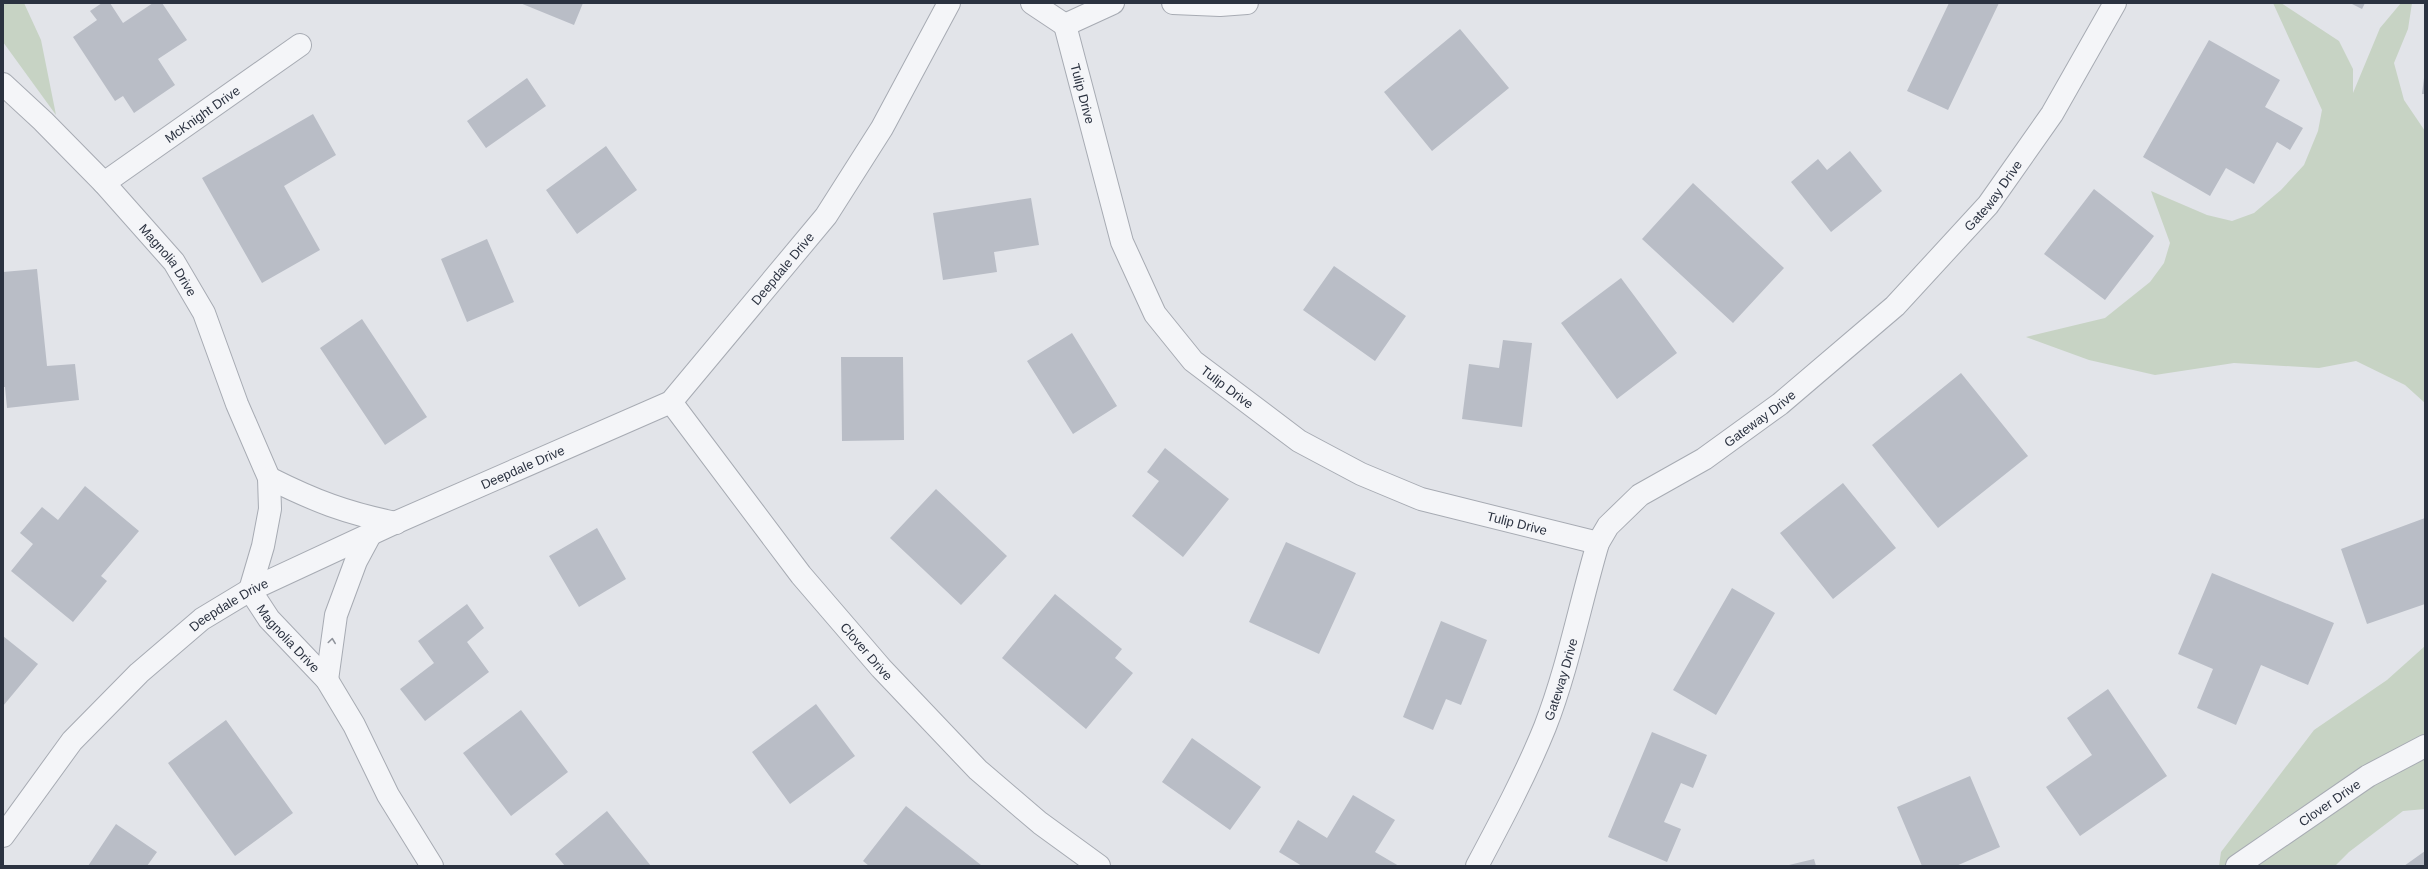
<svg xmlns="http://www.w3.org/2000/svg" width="2428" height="869" viewBox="0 0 2428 869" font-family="Arial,sans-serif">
<rect width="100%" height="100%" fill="#e2e4e9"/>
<path fill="#c7d3c4" d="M3 3H24L41 40 56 115 3 42Z
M2273 3H2281L2339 41 2353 69V93L2380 28 2401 3H2412L2408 29 2394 63 2404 100 2425 131V403L2405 385 2356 361 2319 368 2234 363 2155 375 2089 360 2026 337 2105 318 2150 282 2164 263 2170 243 2151 191 2207 215 2232 221 2254 213 2281 190 2304 165 2318 131 2322 110Z
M2425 646V809L2403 811 2349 852 2335 866H2219L2221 852 2314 730 2387 680Z"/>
<path fill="#b9bdc6" d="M102 3H110L123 23 153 3H162L187 40 158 59 175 85 134 113 123 96 115 101 73 37 97 20 90 11Z
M520 3H583L574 25Z
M1949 3H1999L1948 110 1907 91Z
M2350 3H2365L2362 9Z
M1460 29 1509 88 1432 151 1384 92Z
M2209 40 2280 80 2265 107 2303 128 2290 150 2277 142 2254 184 2226 168 2210 196 2143 157Z
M527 78 546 106 486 148 467 121Z
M2424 78H2425V94H2422Z
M313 114 336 155 284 186 320 250 262 283 202 178Z
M606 146 637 190 577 234 546 190Z
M1850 151 1882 191 1831 232 1791 182 1818 159 1827 170Z
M1693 183 1784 268 1733 323 1642 239Z
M2094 189 2154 236 2105 300 2044 254Z
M1031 198 1039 245 994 252 997 272 943 280 933 213Z
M487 239 514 302 467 322 441 259Z
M1334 266 1406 316 1375 361 1303 310Z
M37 269 47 366 75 364 79 400 7 408 5 387H3V272Z
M1621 278 1677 353 1617 399 1561 323Z
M362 319 427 417 385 445 320 348Z
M1072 333 1117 406 1073 434 1027 361Z
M1503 340 1532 343 1522 427 1462 419 1469 364 1499 368Z
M841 357H903L904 440 842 441Z
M1961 373 2028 456 1938 528 1872 445Z
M1165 448 1229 499 1183 557 1132 516 1159 481 1147 472Z
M1843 483 1896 548 1833 599 1780 533Z
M85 486 139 531 101 576 107 581 73 622 11 571 33 544 20 533 42 507 58 520Z
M936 489 1007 556 961 605 890 538Z
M2425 518V604L2367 624 2341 549Z
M597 528 626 579 579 607 549 556Z
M1286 542 1356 573 1319 654 1249 622Z
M2212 573 2334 623 2308 685 2261 665 2236 725 2197 708 2213 669 2178 654Z
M1732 588 1775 613 1716 715 1673 690Z
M1055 594 1122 649 1115 658 1133 673 1086 729 1002 658Z
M467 604 484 628 467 642 489 672 425 721 400 689 434 663 418 641Z
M1441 621 1487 640 1461 705 1446 699 1433 730 1403 717Z
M3 636 38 664 3 706Z
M2108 689 2167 776 2080 836 2046 787 2092 755 2067 718Z
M816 704 855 756 790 804 752 752Z
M521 710 568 772 511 816 463 753Z
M226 720 293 813 235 856 168 763Z
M1652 732 1707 755 1693 788 1681 783 1664 822 1681 829 1667 862 1608 837Z
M1192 738 1261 787 1230 830 1162 782Z
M1970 776 2000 847 1956 866H1922L1897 807Z
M1353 795 1395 820 1375 852 1399 866H1302L1279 852 1298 820 1327 838Z
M906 806 981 865 980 866H869L863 861Z
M607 811 651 866H565L555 854Z
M116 824 157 852 147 866H88Z
M2425 851V866H2404Z
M1814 859 1816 866H1789V865Z"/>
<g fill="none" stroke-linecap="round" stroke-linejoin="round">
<g stroke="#a7abb3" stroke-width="24">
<g id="minor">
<path d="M1032 3 1065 25"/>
<path d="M1173 3 1220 5 1247 3"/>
<path id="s1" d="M1065 25 1122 242 1155 314 1193 361 1299 441 1361 474 1421 499 1598 543"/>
<path d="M1065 25 1113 3"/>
<path id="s2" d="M3 84 43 121 104 183 174 262 204 313 237 404 269 478 270 509 263 546 250 590 269 619 327 680 354 725 388 795 432 866"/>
<path id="s3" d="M104 183 300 45"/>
<path id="s4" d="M671 402 801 575 881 668 978 770 1040 823 1099 866"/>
<path d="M269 478C315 501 346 513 396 523"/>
<path d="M327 680 336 615 356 561 370 535"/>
<path id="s5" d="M3 836 72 741 139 673 202 619 250 590 390 525 671 402 826 216 882 128 949 3"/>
<path id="s6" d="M1477 866C1501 821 1526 774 1545 727 1568 668 1580 604 1598 543L1608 526 1640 495 1704 459 1780 404 1895 306 1988 205 2052 114 2115 3"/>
<path id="s7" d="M2237 866 2368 776 2425 746"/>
</g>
</g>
<use href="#minor" stroke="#f4f5f8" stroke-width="22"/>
</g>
<defs><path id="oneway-chevron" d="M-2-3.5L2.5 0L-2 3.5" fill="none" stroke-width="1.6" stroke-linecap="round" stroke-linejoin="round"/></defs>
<use stroke="#90949c" href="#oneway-chevron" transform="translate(332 641) rotate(-82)"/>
<g text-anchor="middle" stroke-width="3" stroke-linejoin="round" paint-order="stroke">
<g font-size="13" fill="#2b3240" stroke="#f1f3f7">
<text dy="5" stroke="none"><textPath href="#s1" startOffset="71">Tulip Drive</textPath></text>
<text dy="5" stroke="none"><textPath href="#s3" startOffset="120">McKnight Drive</textPath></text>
<text dy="5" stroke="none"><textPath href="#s6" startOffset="877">Gateway Drive</textPath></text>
<text dy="5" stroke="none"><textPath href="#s2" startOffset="242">Magnolia Drive</textPath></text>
<text dy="5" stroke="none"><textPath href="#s5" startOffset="987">Deepdale Drive</textPath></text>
<text dy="5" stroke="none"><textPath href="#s1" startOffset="407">Tulip Drive</textPath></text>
<text dy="5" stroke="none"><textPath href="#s6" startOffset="553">Gateway Drive</textPath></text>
<text dy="5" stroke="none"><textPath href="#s5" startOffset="651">Deepdale Drive</textPath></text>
<text dy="5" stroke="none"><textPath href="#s1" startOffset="731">Tulip Drive</textPath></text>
<text dy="5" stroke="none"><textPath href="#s5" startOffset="326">Deepdale Drive</textPath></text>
<text dy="5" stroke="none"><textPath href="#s2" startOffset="660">Magnolia Drive</textPath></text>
<text dy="5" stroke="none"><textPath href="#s4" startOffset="317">Clover Drive</textPath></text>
<text dy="5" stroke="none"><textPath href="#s6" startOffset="205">Gateway Drive</textPath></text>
<text dy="5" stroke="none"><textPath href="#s7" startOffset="112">Clover Drive</textPath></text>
</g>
</g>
<rect width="2428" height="869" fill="none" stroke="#2b3240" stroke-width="8"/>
</svg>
